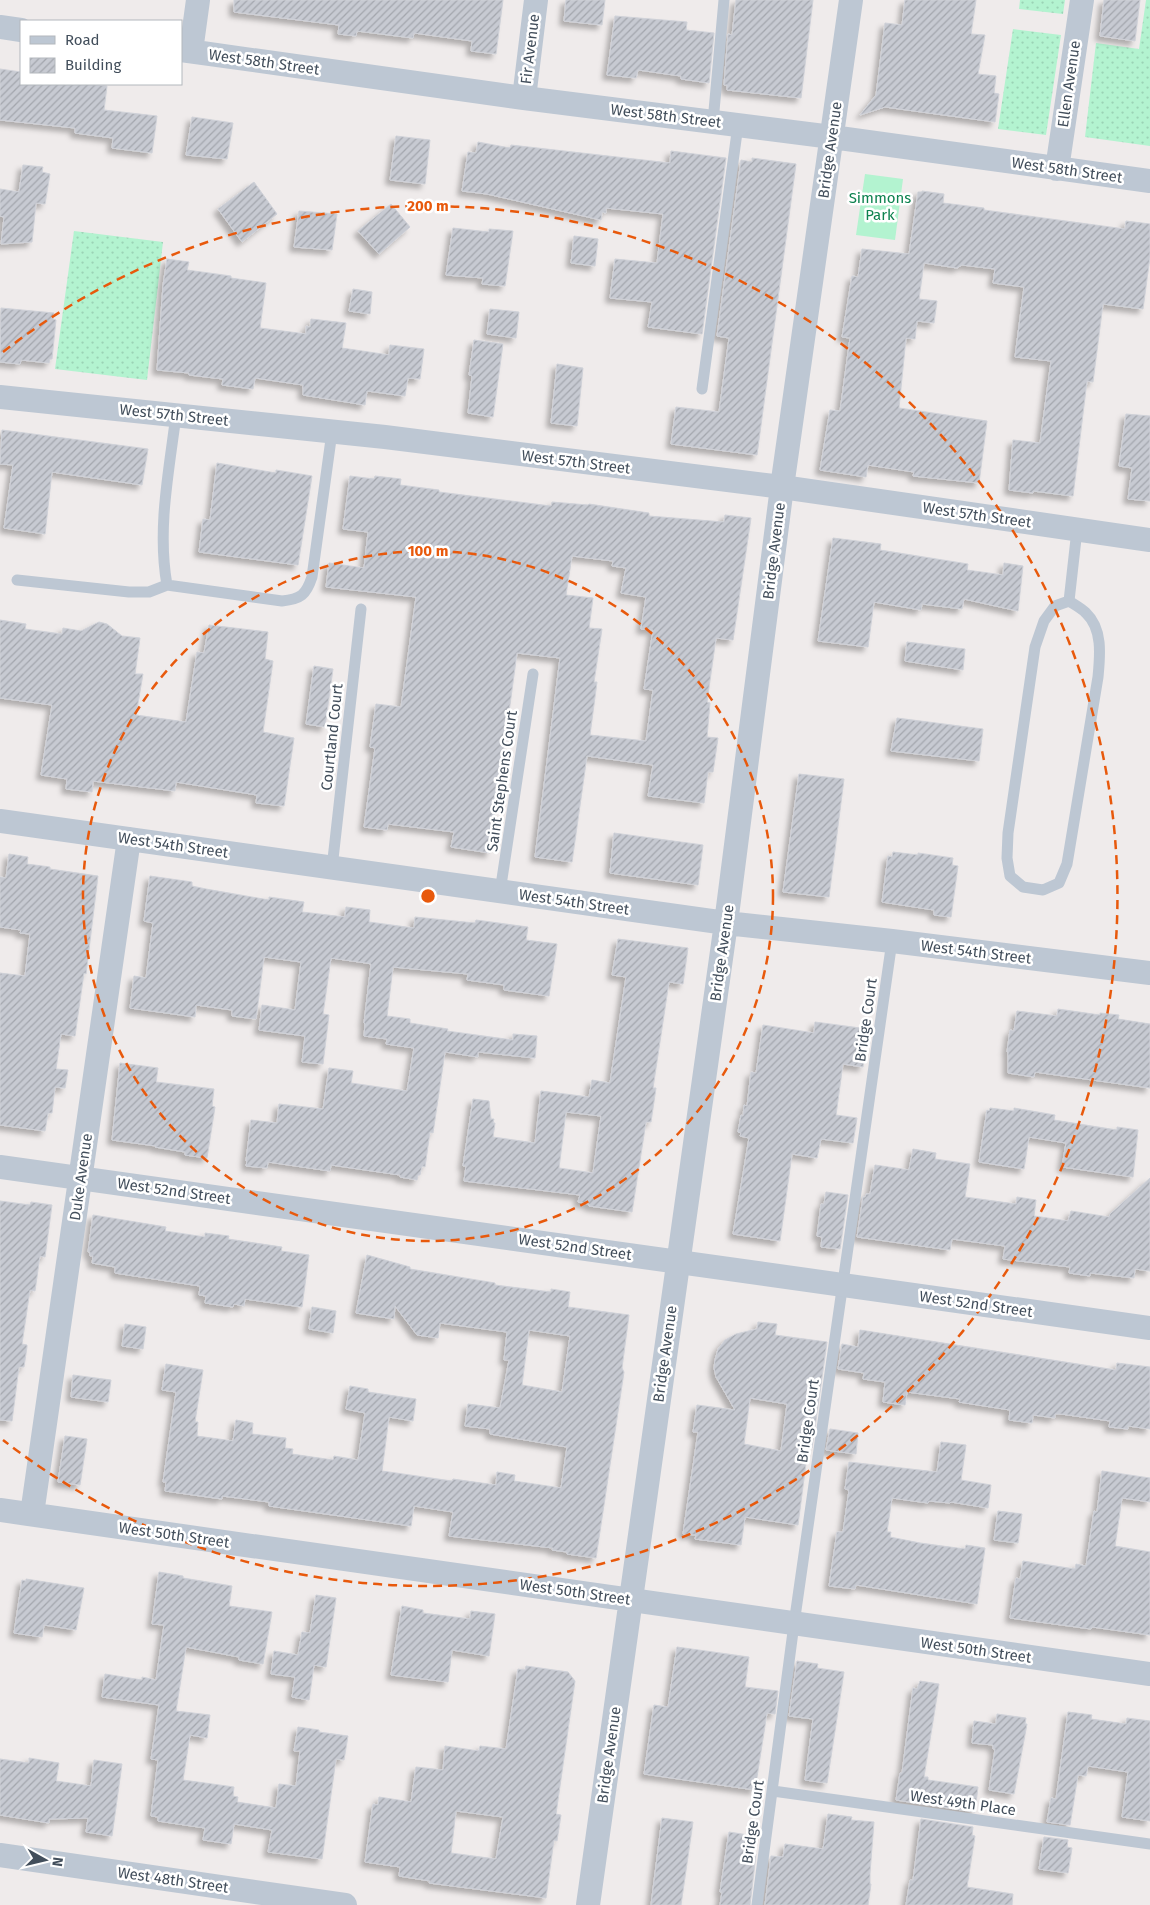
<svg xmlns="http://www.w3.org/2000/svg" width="1150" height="1905" viewBox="0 0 1150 1905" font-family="'Fira Sans',sans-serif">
<defs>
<pattern id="grass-dots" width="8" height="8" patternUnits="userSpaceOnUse" patternTransform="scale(1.25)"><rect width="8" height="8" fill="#b3f3d0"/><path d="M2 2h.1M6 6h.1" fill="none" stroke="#9bd2b5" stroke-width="1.8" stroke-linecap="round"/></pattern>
<pattern id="building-hatch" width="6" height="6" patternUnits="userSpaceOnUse" patternTransform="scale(1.25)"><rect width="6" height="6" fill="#c7cad2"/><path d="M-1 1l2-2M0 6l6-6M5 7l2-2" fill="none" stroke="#a3a6ad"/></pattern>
<filter id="shadow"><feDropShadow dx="-4.5" dy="4.5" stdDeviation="2.5" flood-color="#0004"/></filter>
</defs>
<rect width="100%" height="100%" fill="#efebeb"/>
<path fill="url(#grass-dots)" d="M1020 0H1065L1063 14 1019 9Z
M1146 0H1150V146L1085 137 1096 43 1139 49Z
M1013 29 1061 35 1046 135 998 129Z
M74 231 163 242 147 380 55 369Z"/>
<path fill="#b3f3d0" d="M865 174 903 179 895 240 856 235Z"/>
<path fill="url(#building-hatch)" stroke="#cfd1d8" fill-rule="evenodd" filter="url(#shadow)" d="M234 0H503L496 54 471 51 472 41 414 33 413 38 357 31 356 36 338 34 339 25 234 12Z
M566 0H605L602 25 564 21Z
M736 0H813L801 98 727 90V85H724L728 34 732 35Z
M905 0H976L971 34 985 35 978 74 996 76 994 93 999 94 995 122 885 107 860 115 876 95 885 23 902 25Z
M1104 0H1140L1135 41 1100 36Z
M615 16 687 22 686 30 714 33 709 83 681 79V76L638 70 636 78 607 75Z
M0 69 21 72V84H88L107 86 104 110 157 116 152 153 112 148 113 138 75 133V128L0 120Z
M192 117 233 123 227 159 186 155Z
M396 136 430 140 425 184 390 180Z
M478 142 510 148 511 145 670 163 671 151 726 158 702 334 648 327 652 302 610 298 615 259 657 263 663 214 606 208V213L602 212 601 220 487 194 462 191 468 152 476 153Z
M752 158 796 164 757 455 671 444 676 407 719 412 729 338 717 336 741 160 752 162Z
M23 165 43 167 42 172 50 174 45 204 36 203 32 242 1 244 4 217 0 216V189L19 192Z
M254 182 277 214 242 242 218 209Z
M922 191 944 194 943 203 984 208V210L1125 229 1126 221 1150 224V257L1143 309 1103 304 1093 382 1087 381 1073 496 1033 491V493L1009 490 1013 440 1040 443 1051 361 1015 357 1024 287 993 283 995 269 962 265 957 268 924 263 919 299 937 301 934 323 917 321 915 339 906 338 899 408 987 421 979 483 913 476 914 472 868 465 866 477 820 470 830 410 840 411 850 338 842 337 852 276 858 277 862 249 909 254 918 192H922Z
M391 204 410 227 379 254 358 231Z
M299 211 337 214 332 250 294 247Z
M453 228 489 232V229L513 231 505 286 482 284 483 278 446 275Z
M574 236 598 239 595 266 571 263Z
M167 259 189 262 187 270 231 276V278L266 283 260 328 306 334V326L310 327 311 319 346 323 342 348 389 355 390 345 424 349 420 379 408 378 405 396 367 391 365 405 303 395V385L255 378 253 389 222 385 223 379 189 375V373L157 370 163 285Z
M353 289 372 292 370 314 349 311Z
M1 308 54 313 53 319 56 320 52 359H50L49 363 21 360 20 364 0 362Z
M490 309 519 312 516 338 487 334Z
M474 340 503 344 493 417 468 413 472 376 469 375Z
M557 364 583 368 577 426 551 423Z
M1126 414 1150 416V501L1128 499 1132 468 1119 466Z
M2 430 148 449 142 485 52 472 45 534 4 528 13 465 0 464Z
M217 463 276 473V470L312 476 298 565 199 552 203 519 210 520Z
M350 476 374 479 375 476 401 479 400 485 439 490V492L551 506 552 502 588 505 589 504 649 513V516L724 522 725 515 751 518 733 640 716 638 707 702 710 703 707 737 718 738 713 772H708L704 803 648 796 653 765 587 756 572 862 535 857 560 658 517 653 490 853 451 847 454 832 388 824 387 830 364 827 375 748 370 747 376 704 401 707 416 597 326 587 329 563 364 568 368 532 343 529ZM572 556 613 561 612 566 626 568 621 593 646 597 641 629 653 630 644 689 653 690 646 741 590 735 597 682H594L602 629 589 628 593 598 566 595Z
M833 538 881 544 880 550 968 564 967 570 1003 575 1004 563 1023 566 1018 611 964 599 962 609 922 604 921 610 874 602 868 647 818 641Z
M0 620 26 624 25 629 62 634 63 628 81 631 99 622 107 624 122 636 140 638 135 674H143L136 715 186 722 197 652 204 653 209 625 268 632 265 659 273 661 263 732 294 738 284 806 256 803 257 795 176 782 175 791 93 781 92 792 66 789 67 779 41 775 52 705 0 698Z
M907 642 965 649 963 670 905 661Z
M314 666 333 669 325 727 306 724Z
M897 718 983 729 979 761 891 751Z
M799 774 844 779 829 897 783 892Z
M614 833 703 845 698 885 610 873Z
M893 852 918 855V853L953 858 952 865 958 866 951 917 934 915V910L882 902 888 856 892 857Z
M9 854 28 857 27 864 50 867V869L98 876 86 974 84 973 75 1036 61 1034 56 1069 68 1070 65 1088 55 1087 52 1113H48L45 1131 0 1125V973L25 976 30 934 20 933 21 930 0 927V877L6 878Z
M150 876 192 882V886L206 889 269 900V897L304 902 302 912 345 917 346 907 370 910 369 922 414 928 415 917 475 923 476 920 528 927 526 940 557 944 549 996 504 990V985L467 980 468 974 393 967 387 1016 410 1019V1023L448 1029 447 1031 513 1040V1034L537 1036 535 1058 478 1052V1057L445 1052 433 1133 430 1132 425 1167 422 1166 420 1175H418L417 1180 400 1177V1175L331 1165 330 1171 268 1162 267 1168 246 1166 247 1161H246L251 1120 277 1123 279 1104 323 1109 329 1068 353 1071 351 1083 407 1091 414 1048 386 1044 387 1039 364 1036 365 1024 364 1023 371 964 366 963 331 958 323 1014 329 1015 323 1064 302 1062 305 1036 259 1030 262 1005 295 1010 301 962 264 957 256 1019 232 1016V1010L196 1005 195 1017 130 1008 134 976 146 978 153 923 144 921Z
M618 939 688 948 683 984 669 982 653 1088H656L651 1122H646L632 1212 589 1206V1204L578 1202 580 1195 464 1181 466 1166H463L473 1099 489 1101 491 1119H494L493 1123H495L493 1137 535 1143 541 1091 589 1097 592 1080 610 1083 626 977 612 975ZM566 1112 601 1116 593 1173 559 1168Z
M1058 1009 1100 1015V1013L1119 1015 1118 1019 1150 1024V1088L1035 1072 1034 1077 1008 1073V1052H1007L1010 1030 1014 1031 1017 1011 1057 1016Z
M815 1022 868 1029 863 1067 843 1064 836 1115 857 1118 853 1143 821 1139 817 1158 792 1154 780 1241 733 1234 749 1138 740 1136 741 1133 738 1132 741 1115 743 1116 744 1105 747 1106 751 1072 756 1073 763 1025 814 1033Z
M120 1063 158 1068 156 1082 214 1089 212 1106 215 1107 207 1158 185 1155V1152L155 1147 156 1146 112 1140Z
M990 1108 1014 1111V1108L1055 1115 1054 1120 1117 1130V1127L1138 1130 1133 1177 1062 1167 1066 1143 1029 1137 1024 1169 979 1162 987 1110 989 1111Z
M913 1149 936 1153 935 1159 970 1164 965 1197 1016 1204 1017 1197 1036 1200 1034 1216 1068 1221 1071 1211 1109 1217 1110 1214 1150 1178V1271L1135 1269 1134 1278 1090 1273V1276L1069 1273 1070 1267 1003 1259 1005 1246 952 1239 950 1250 857 1237 863 1197H865L866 1194H870L875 1165 909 1170Z
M826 1192 848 1195 840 1249 821 1247 822 1237 817 1236 821 1204H824Z
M0 1201 30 1205 31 1202 52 1205 45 1257 40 1256 35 1291 30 1290 22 1344 27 1345V1347L24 1367H19L12 1421 0 1420Z
M93 1215 166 1227 165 1231 205 1237V1233L229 1236 228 1239 282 1247 281 1251 309 1255 302 1307 245 1299 244 1306 234 1304 233 1307 205 1303 206 1296 199 1295 200 1286 115 1273V1267L92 1263 93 1256H90V1252H88Z
M367 1255 410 1267V1269L495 1283V1285L551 1292V1289L570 1292 568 1307 629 1315 622 1368 624 1372 596 1558 567 1554V1552L552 1550 553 1548 449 1536 453 1512 414 1506 411 1526 269 1506V1502L222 1496V1499L165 1491 166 1482H163L176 1392 162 1390 166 1364 203 1370 195 1422H198L197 1436 233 1441 236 1420 253 1423 252 1434 286 1438 285 1448 293 1449 292 1454 333 1460 334 1456 358 1460 365 1413 346 1409 350 1386 368 1389V1392L416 1399 413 1421 389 1417 382 1471 452 1481 453 1479 496 1485 497 1472 515 1475 514 1481 561 1488 567 1447 490 1434V1429L465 1426 468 1404 500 1408 509 1360H504L507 1332 440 1323 438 1338 417 1335 395 1306 394 1319 356 1313ZM529 1330 570 1336 562 1392 522 1385Z
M312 1307 336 1311 333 1333 309 1329Z
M758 1322 777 1324 775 1335 827 1342 812 1448H808L798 1525 745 1517 741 1545 695 1539 696 1535 683 1534 698 1432H693L697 1405 735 1410 716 1377 714 1368 715 1360 718 1349 725 1340 736 1334 757 1329ZM750 1398 787 1404 781 1451 744 1444Z
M125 1324 146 1327 143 1349 122 1346Z
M860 1330 1116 1370 1117 1363 1150 1367V1429L1128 1426V1429L1109 1427 1110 1421 1061 1414H1055V1418L1033 1415 1032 1423 1009 1420 1010 1410 959 1402 960 1399 907 1392 905 1405 883 1402 885 1382 863 1379 864 1373 838 1369 842 1344 858 1347Z
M73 1375 111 1380 108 1402 71 1397Z
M830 1429 858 1433 856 1454 826 1450Z
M65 1436 87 1439 80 1485 58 1482Z
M941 1442 966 1445 961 1480 991 1485 988 1508 951 1502 950 1503 929 1501 928 1503 892 1498 887 1532H891L890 1537 920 1543 965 1549 966 1545 985 1548 977 1604 856 1585 855 1589 829 1586 837 1532H843L849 1490 845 1489 849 1462 937 1472Z
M1102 1471 1150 1478V1502L1122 1498 1115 1546 1150 1552V1635L1092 1627 1091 1629 1010 1618 1016 1578 1020 1579 1023 1561 1075 1569 1076 1564 1086 1566 1094 1511 1097 1512Z
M998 1511 1022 1514 1018 1543 994 1540Z
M159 1572 183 1576V1578L232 1586 229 1606 272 1612 263 1664 239 1660V1657L186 1647 176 1711 210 1715 207 1738 190 1735 183 1780 234 1787 233 1796 238 1797 237 1802 276 1808 279 1784 296 1786 300 1751H294L298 1727 319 1730V1732L348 1736 344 1760 336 1759 322 1859 268 1852 272 1830 234 1824 231 1844 203 1840 205 1828 158 1821V1817L151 1816 158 1760 151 1759 159 1705 102 1697 105 1674 142 1680V1677L156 1680 164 1625 152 1624Z
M26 1579 84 1588 76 1630 44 1625 42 1637 14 1633 22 1580 26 1581Z
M316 1595 336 1598 326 1667 314 1665 309 1700 292 1697 295 1677 271 1674 274 1651 298 1655 302 1632 310 1633Z
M402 1606 423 1610V1613L470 1619 471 1611 495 1614 489 1656 452 1650 448 1682 391 1675Z
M677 1647 749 1657 745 1687 778 1691 775 1714 767 1713 755 1790 644 1774 654 1705 668 1707Z
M797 1661 818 1664 817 1668 844 1672 827 1783 805 1780 813 1719 789 1716Z
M526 1666 568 1672 575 1681 556 1814 561 1815 557 1841 554 1840 546 1898 429 1883 430 1881 399 1876 400 1867 365 1862 373 1804 378 1805 379 1797 411 1802 416 1767 443 1770 445 1746 479 1751 480 1746 506 1749 518 1669 525 1670ZM456 1811 503 1817 496 1859 451 1853Z
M920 1681 939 1684 924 1777H928V1780L978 1787 975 1812 896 1800 900 1773H902L913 1688 917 1689Z
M1068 1712 1092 1715 1091 1719 1126 1724 1127 1718 1150 1721V1821L1122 1817 1128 1772 1088 1766 1086 1776 1078 1775 1070 1825 1047 1822 1051 1798 1056 1799Z
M997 1714 1026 1718 1025 1724H1027L1014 1794 989 1790 995 1749H993V1745L972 1743 974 1721 996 1724Z
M29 1758 59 1763 56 1781 91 1786 94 1760 122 1764 112 1836 86 1832 88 1818 49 1819V1823L0 1815V1759L29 1763Z
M828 1814 852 1817 851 1820 874 1822 870 1873V1884H871L868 1905H765L771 1856 783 1857 785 1844 823 1849Z
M662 1818 693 1822 681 1905H651Z
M921 1819 973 1827 972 1835 975 1836 967 1887 1013 1894 1012 1905H906L910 1880H913Z
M729 1832 748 1835 745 1852 756 1854 750 1905H720L722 1892H720Z
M1044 1837 1068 1840 1067 1847 1072 1848 1068 1873 1039 1869Z"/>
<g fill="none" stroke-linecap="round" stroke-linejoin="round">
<path stroke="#bdc7d3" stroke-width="11" d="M713 122 724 0
M702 389 738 125
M176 415C169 471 157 529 167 585L282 601C301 599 306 595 312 577L332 432
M17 580 129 592H149L167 585
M1069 601C1075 605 1081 608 1086 613 1103 629 1100 656 1098 677L1067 864 1059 883 1043 890 1023 887 1010 876 1007 858 1008 833 1035 647 1044 621 1055 606Z
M1069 601 1077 530
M332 868 361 609
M500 892 533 674
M773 1791 1150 1844
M757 1905 794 1624 892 941"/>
<path stroke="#bdc7d3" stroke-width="24" d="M0 27 21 30
M181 50 524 98 832 137 1150 181
M191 51 198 0
M524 98 536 0
M1057 169 1082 0
M0 397 385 437 782 487 1150 540
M0 821 726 923 892 941 1150 973
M0 1167 1150 1328
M0 1510 1150 1674
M32 1514 129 839
M0 1855 345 1905
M588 1905 726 923 782 487 851 0"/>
</g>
<g fill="none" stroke="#e8590c" stroke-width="2.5" stroke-dasharray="9 6">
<circle cx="428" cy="896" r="345"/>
<path d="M3 352A690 690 0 1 1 3 1440"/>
</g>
<g text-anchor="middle" stroke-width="5" stroke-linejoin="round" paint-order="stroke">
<g font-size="15" fill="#424e5b" stroke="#fff">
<text transform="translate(530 49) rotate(-83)" y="5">Fir Avenue</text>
<text transform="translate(264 62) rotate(8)" y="5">West 58th Street</text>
<text transform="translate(1069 84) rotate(-82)" y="5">Ellen Avenue</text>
<text transform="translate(666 116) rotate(7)" y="5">West 58th Street</text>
<text transform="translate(830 150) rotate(-82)" y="5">Bridge Avenue</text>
<text transform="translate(1067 170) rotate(8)" y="5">West 58th Street</text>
<text transform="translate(174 415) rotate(6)" y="5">West 57th Street</text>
<text transform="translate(576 462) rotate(7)" y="5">West 57th Street</text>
<text transform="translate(977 515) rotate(8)" y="5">West 57th Street</text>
<text transform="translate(774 551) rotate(-83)" y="5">Bridge Avenue</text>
<text transform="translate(332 737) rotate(-84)" y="5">Courtland Court</text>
<text transform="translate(502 781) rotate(-82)" y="5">Saint Stephens Court</text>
<text transform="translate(173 845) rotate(8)" y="5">West 54th Street</text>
<text transform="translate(574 902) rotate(8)" y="5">West 54th Street</text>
<text transform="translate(976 952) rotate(7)" y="5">West 54th Street</text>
<text transform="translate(722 953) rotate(-82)" y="5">Bridge Avenue</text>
<text transform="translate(866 1020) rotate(-82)" y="5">Bridge Court</text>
<text transform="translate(81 1177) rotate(-82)" y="5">Duke Avenue</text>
<text transform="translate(174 1191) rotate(8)" y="5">West 52nd Street</text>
<text transform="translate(575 1247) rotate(8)" y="5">West 52nd Street</text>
<text transform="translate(976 1304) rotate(8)" y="5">West 52nd Street</text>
<text transform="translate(665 1354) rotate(-82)" y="5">Bridge Avenue</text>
<text transform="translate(808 1421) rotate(-82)" y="5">Bridge Court</text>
<text transform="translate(174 1535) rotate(8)" y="5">West 50th Street</text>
<text transform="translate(575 1592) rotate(8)" y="5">West 50th Street</text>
<text transform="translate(976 1650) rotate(8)" y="5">West 50th Street</text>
<text transform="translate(609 1755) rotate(-82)" y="5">Bridge Avenue</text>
<text transform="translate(963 1803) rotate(8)" y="5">West 49th Place</text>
<text transform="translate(753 1822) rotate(-82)" y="5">Bridge Court</text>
<text transform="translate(173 1880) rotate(8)" y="5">West 48th Street</text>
</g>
<g font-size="15" fill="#0d824f" stroke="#fff">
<text x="880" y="203">Simmons<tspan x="880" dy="17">Park</tspan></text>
</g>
</g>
<circle cx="428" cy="896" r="8" fill="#e8590c" stroke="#fff" stroke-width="2.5"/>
<g font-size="15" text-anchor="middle" font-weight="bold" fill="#e8590c" stroke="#fff" stroke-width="5" stroke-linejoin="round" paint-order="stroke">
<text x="428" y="211">200 m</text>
<text x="428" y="556">100 m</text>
</g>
<rect x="20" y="20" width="162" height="65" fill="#ffffff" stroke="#b3b8bd"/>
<rect x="30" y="36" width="25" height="8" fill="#bdc7d3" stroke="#b3b8bd"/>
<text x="65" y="45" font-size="15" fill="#424e5b">Road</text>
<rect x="30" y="58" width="25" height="15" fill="url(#building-hatch)" stroke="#b3b8bd"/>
<text x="65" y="70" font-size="15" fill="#424e5b">Building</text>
<g transform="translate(45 1860) rotate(98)" stroke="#ffffff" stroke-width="4" paint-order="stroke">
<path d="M0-4L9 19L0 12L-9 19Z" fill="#424e5b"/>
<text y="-8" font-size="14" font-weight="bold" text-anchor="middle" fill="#424e5b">N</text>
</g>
</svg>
